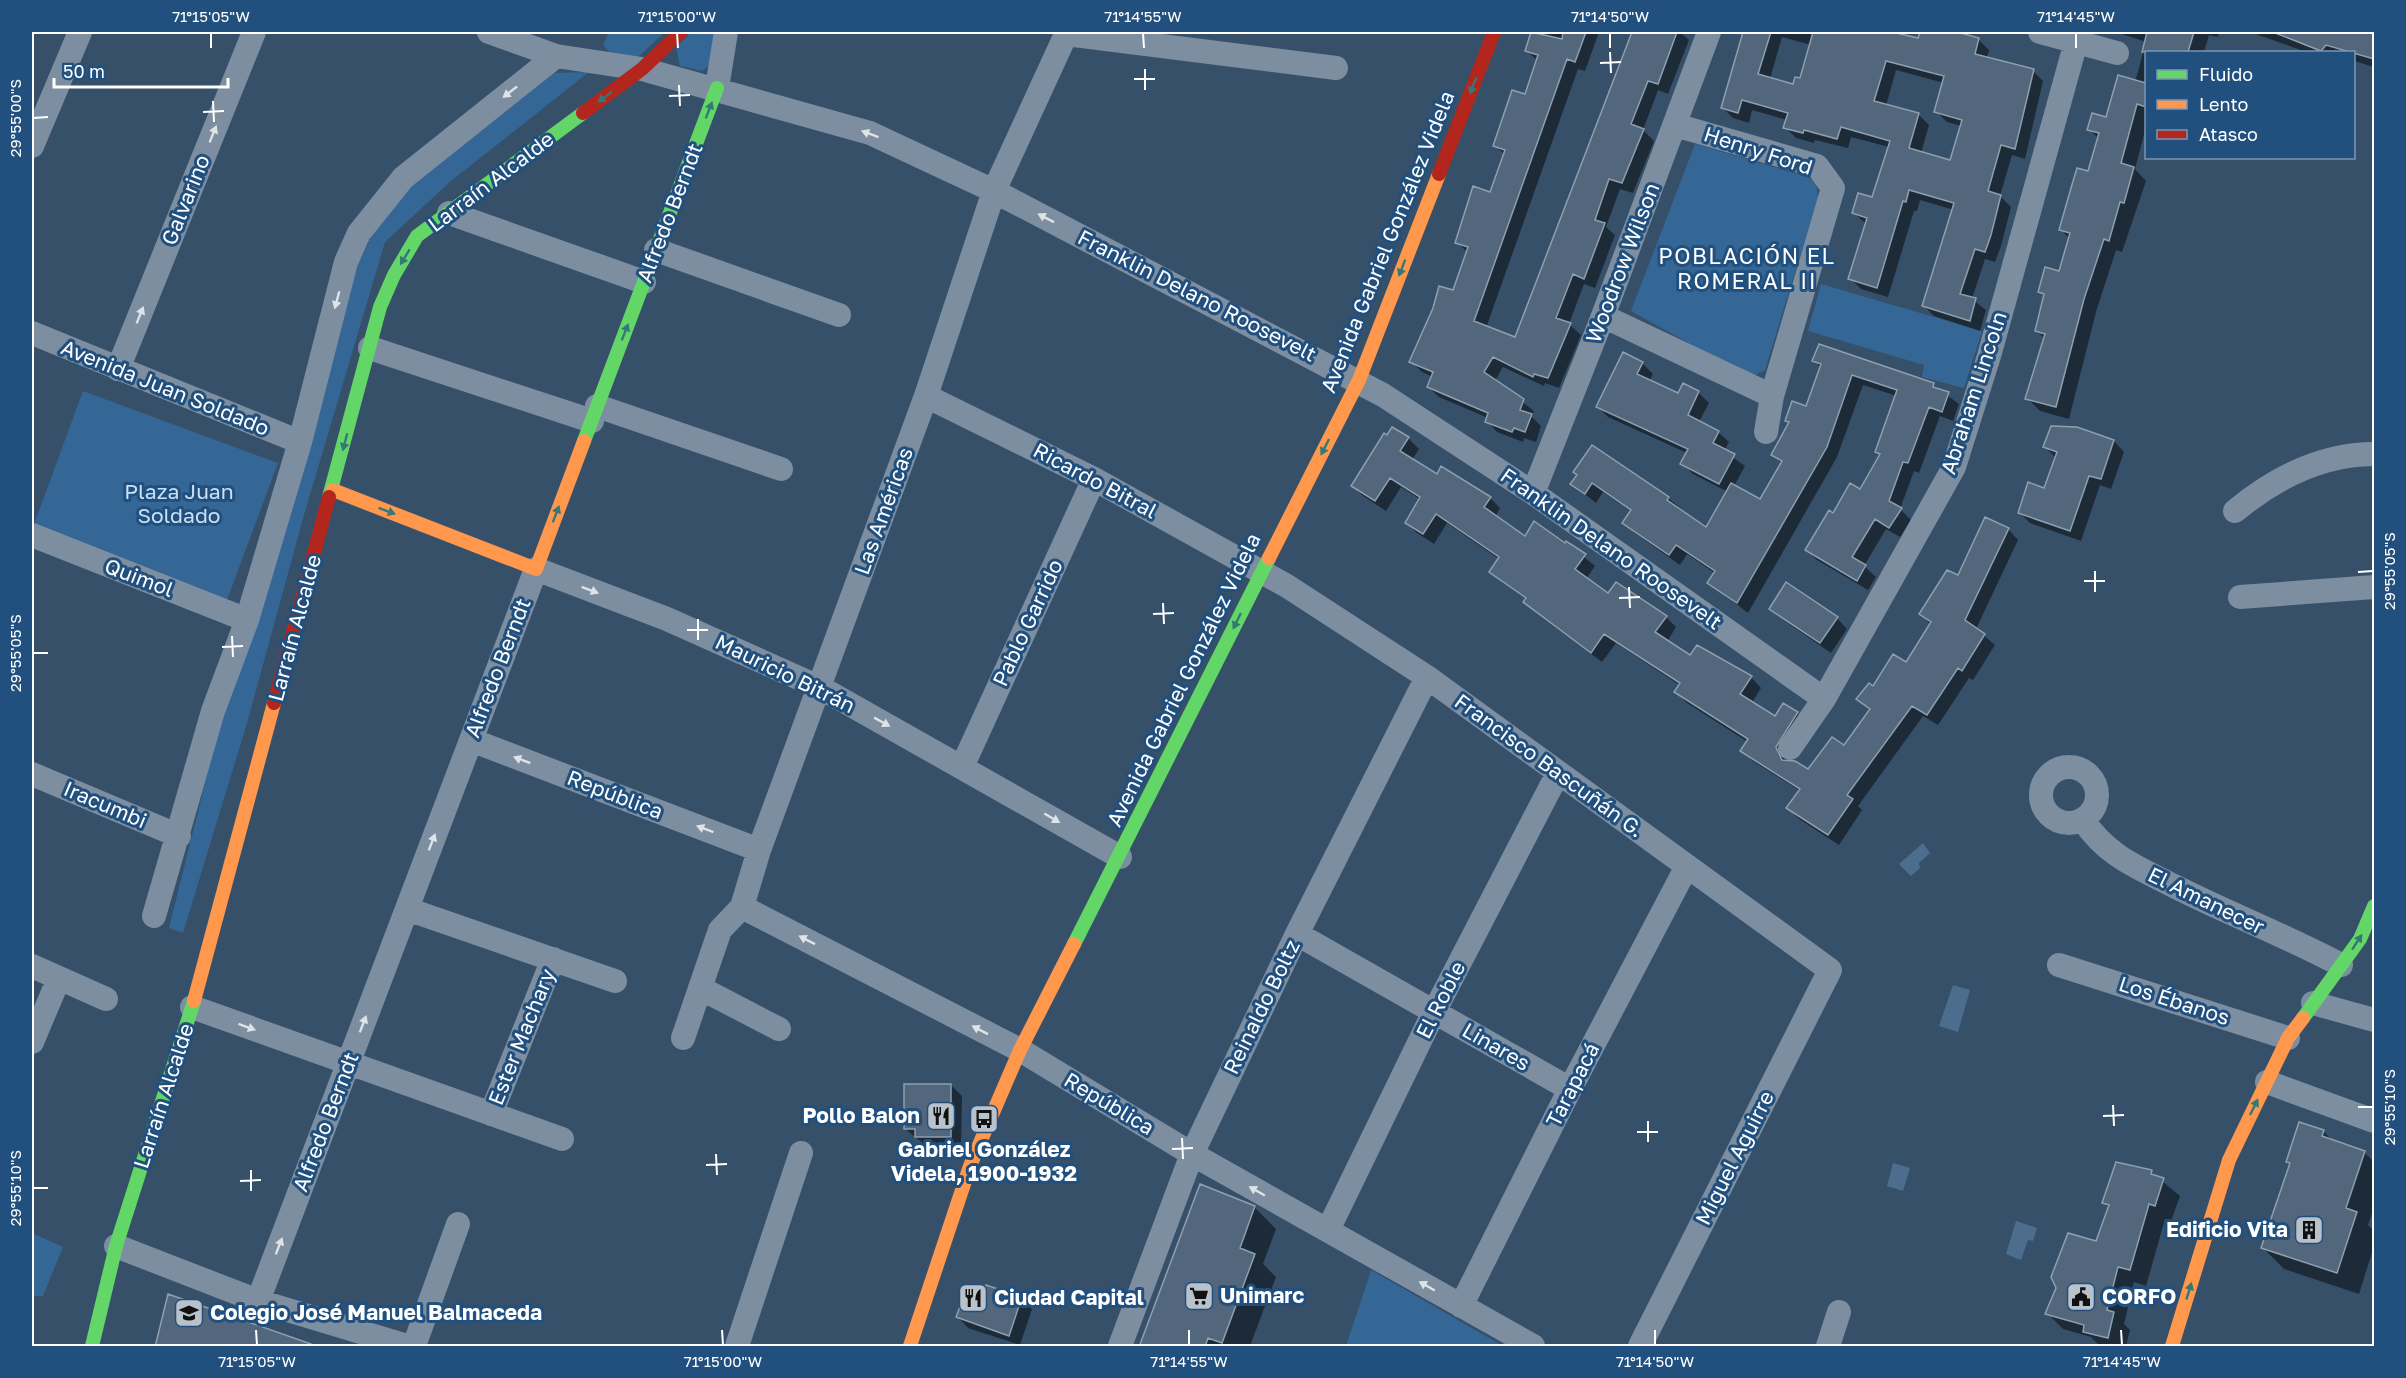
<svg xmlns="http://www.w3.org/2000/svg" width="2406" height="1378" viewBox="0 0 2406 1378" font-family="'Golos Text',sans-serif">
<rect width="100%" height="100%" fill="#375069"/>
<path fill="#346696" d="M609 32H665L637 58 609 52 603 45Z
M691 32H716V60L702 71 680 66 676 47Z
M589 72 451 181 385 242 304 515 247 723 183 933 169 928 215 743 357 266 377 225 417 178 554 73Z
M1695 144 1808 177 1816 184 1818 198 1765 370 1755 375 1744 374 1631 311Z
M1821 284 1982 331 1964 388 1922 377 1924 365 1808 331Z
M83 391 278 463 227 600 33 527Z
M32 1233 63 1247 43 1296H32Z
M1371 1270 1503 1346H1346Z"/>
<path fill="#4c6d8e" d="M1923 843 1930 853 1919 863 1920 868 1911 876 1899 864Z
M1953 985 1970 990 1958 1032 1939 1026Z
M1893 1163 1910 1168 1903 1191 1887 1186Z
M2016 1221 2037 1228 2033 1241 2028 1240 2021 1260 2006 1254Z"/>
<path fill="#0007" fill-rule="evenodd" d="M1533 32H1599L1585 71 1578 69 1486 328 1516 339 1635 32H1680L1689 40 1668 94 1658 90 1643 130 1654 141 1633 193 1620 189 1606 227 1615 235 1595 288 1584 284 1569 324 1581 335 1559 388 1545 383 1544 386 1503 367 1495 381 1534 411 1532 417 1541 426 1536 442 1524 438 1523 442 1497 432 1487 421 1488 418 1439 397 1428 387 1433 377 1422 372 1411 361 1454 292 1468 253 1457 242 1491 194 1505 155 1495 145 1526 96 1538 61 1526 50Z
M1744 32H1887L1919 40 1921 32H1940L1978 39 1989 50 1987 58 2033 71 2043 81 2025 159 2012 155 2000 196 2011 207 2001 246 1995 262 1985 259 1972 299 1986 310 1980 331 1934 316 1923 305 1954 210 1920 200 1917 211H1914L1888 297 1861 289 1850 278 1866 224 1854 213 1873 199 1889 147 1851 137 1848 148 1815 140 1814 143 1796 138 1785 127 1787 120 1752 110 1749 123 1733 118 1723 108ZM1782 37 1811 45 1801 80 1794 85 1770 79ZM1896 70 1944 83 1936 111 1947 122 1961 126 1951 162 1921 153 1929 125 1918 114 1886 106Z
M2116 32H2219L2218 37 2209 35 2204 52H2146V127L2135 169 2146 181 2122 252 2116 250 2096 312 2069 419 2040 411 2027 398 2045 339 2037 331 2045 297 2040 292 2060 273 2070 239 2060 229 2090 173 2099 139 2089 129 2107 119 2135 82 2146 42Z
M2250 32H2374V67L2354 61V52H2306Z
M1814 361 1933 385 1959 404 1953 421 1940 416 1919 473 1914 471 1900 509 1911 520 1900 537 1886 529 1864 566 1876 577 1868 590 1817 560 1807 550 1834 515 1860 491 1881 456 1876 452 1897 396 1863 385 1837 457 1748 613 1709 583 1716 574 1687 554 1680 565 1635 533 1624 522 1632 512 1603 492 1596 503 1572 484 1578 475 1668 498 1707 529 1728 492 1693 474 1682 463 1687 453 1608 417 1598 407 1642 363 1653 374 1649 381 1679 395 1698 392 1709 403 1699 422 1718 432 1729 442 1724 451 1745 466 1734 486 1761 501 1782 464 1773 454 1790 423 1787 420 1807 408 1821 368Z
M1408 438 1419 449 1412 460 1437 476 1490 498 1500 508 1495 517 1525 538 1565 545 1567 543 1595 566 1586 579 1608 595 1666 617 1676 627 1667 642 1691 657 1751 677 1761 688 1752 703 1775 718 1797 713 1807 724 1786 759 1808 772 1844 747 1871 711 1858 699 1906 664 1931 625 1921 614 2008 529 2018 540 1976 629 1995 645 1973 680 1969 678 1938 725 1923 716 1858 806 1862 810 1839 845 1799 819 1788 808 1800 791 1753 761 1742 750 1748 742 1687 703 1676 692 1681 686 1616 643 1602 662 1536 613 1525 602 1527 600 1502 582 1491 571 1499 559 1447 523 1434 544 1417 533 1406 523 1421 500 1401 487 1386 511 1363 496 1352 486Z
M2114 441 2124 452 2111 489 2100 485 2081 541 2030 523 2019 512 2045 489 2056 458 2045 447Z
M1771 609 1837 618 1847 629 1831 653 1782 619Z
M951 1085 962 1096 961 1147H928L905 1129Z
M2323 1131 2334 1142 2364 1152 2374 1162V1207L2368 1225 2374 1231V1246L2359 1294 2284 1269 2263 1248 2291 1165 2287 1161Z
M2151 1172 2180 1196 2171 1221 2165 1219 2146 1286 2134 1282 2124 1324 2130 1330 2126 1346H2100L2091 1337 2063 1329 2047 1313 2097 1243 2109 1208 2104 1202Z
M1254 1207 1276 1229 1263 1264 1276 1277 1250 1346H1141Z
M1021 1299 1032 1309 1020 1345 968 1328 958 1317 981 1303Z"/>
<path fill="#52677b" stroke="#8f9fae" stroke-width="1.5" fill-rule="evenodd" d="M1531 32 1562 39 1563 32H1586L1575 62 1567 59 1474 321 1515 337 1632 32H1677L1658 84 1648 81 1631 124 1644 129 1622 183 1609 179 1595 220 1605 223 1584 279 1573 274 1556 318 1571 323 1548 378 1534 374 1533 377 1493 357 1484 372 1524 399 1520 410 1532 414 1525 432 1514 428 1512 432 1485 422 1488 413 1427 387 1433 372 1409 362 1433 308 1439 286 1453 290 1468 247 1455 243 1473 186 1490 192 1505 150 1493 146 1512 90 1525 94 1538 55 1525 51Z
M1743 32H1771L1758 74 1793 84 1795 77 1800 78 1813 32H1892L1918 38 1920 32H1957L1979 38 1975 54 2034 69 2015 149 2001 145 1988 191 2001 195 1991 235 1985 252 1975 249 1960 294 1976 298 1970 321 1922 306 1954 203 1909 190 1906 202 1903 201 1877 288 1848 279 1867 218 1852 213 1858 193 1872 197 1890 141 1841 127 1837 139 1804 130 1803 133 1783 128 1788 113 1742 100 1738 113 1721 108ZM1886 61 1944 76 1934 112 1962 120 1950 160 1909 148 1919 113 1874 101Z
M2147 32H2194L2188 52H2142Z
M2273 32H2374V59L2326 45 2321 51Z
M2118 75 2146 83V107L2137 104 2121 163 2134 167 2124 203 2120 202 2109 241 2104 239 2084 299 2056 407 2025 399 2045 334 2035 331 2044 294 2038 292 2045 267 2059 271 2070 233 2059 230 2071 188 2077 168 2088 171 2099 133 2087 130 2092 113 2106 117Z
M1819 344 1934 383 1933 387 1949 392 1942 412 1929 407 1908 463 1903 462 1889 501 1902 508 1889 528 1875 519 1852 557 1866 565 1857 581 1805 550 1829 510 1833 513 1850 483 1860 489 1880 454 1875 452 1897 390 1852 375 1827 447 1737 603 1707 583 1715 571 1676 545 1669 555 1622 523 1631 510 1592 483 1585 494 1570 484 1577 475 1573 472 1592 445 1669 497 1667 500 1706 527 1731 483 1760 499 1782 461 1771 455 1789 422 1785 421 1792 401 1806 406 1821 364 1812 361Z
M1623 352 1643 362 1637 374 1678 393 1683 383 1699 391 1688 415 1719 431 1713 443 1735 454 1719 484 1680 464 1688 449 1596 407Z
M2051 426 2077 427 2114 440 2101 479 2089 476 2070 531 2018 513 2028 482 2044 488 2057 452 2043 447Z
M1392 427 1409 437 1400 451 1437 474 1441 466 1491 497 1484 507 1525 536 1534 521 1565 543 1566 541 1586 554 1575 569 1608 593 1616 582 1667 616 1655 632 1690 655 1697 645 1752 676 1740 694 1775 716 1783 703 1798 712 1776 747 1782 760 1795 761 1808 769 1832 737 1844 745 1870 709 1856 699 1869 683 1873 686 1893 654 1906 662 1931 622 1919 614 1947 570 1958 575 1985 517 2009 528 1965 620 1985 634 1962 671 1958 668 1927 715 1912 706 1847 795 1853 799 1828 835 1786 808 1800 789 1740 751 1748 739 1674 692 1680 683 1604 634 1591 653 1523 602 1526 598 1489 572 1499 557 1436 514 1423 534 1405 523 1420 497 1390 478 1375 501 1351 486 1384 433 1387 435Z
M1786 582 1838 617 1820 643 1769 609Z
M904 1084H951V1137H915V1129H904Z
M2299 1122 2324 1130 2322 1136 2365 1151 2346 1208 2357 1212 2337 1273 2261 1248 2290 1163 2286 1162Z
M2116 1162 2152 1170 2151 1174 2164 1178 2155 1206 2149 1204 2130 1270 2118 1267 2107 1310 2114 1312 2108 1338 2083 1332 2084 1325 2045 1314 2056 1288 2051 1277 2068 1233 2096 1241 2109 1205 2102 1203Z
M1200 1184 1255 1206 1240 1248 1255 1254 1222 1343 1208 1338 1205 1347H1139Z
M986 1285 1022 1297 1009 1336 956 1317 964 1296 980 1301Z
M168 1294 311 1344V1347H155Z"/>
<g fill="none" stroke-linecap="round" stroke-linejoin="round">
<path stroke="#7c8ea0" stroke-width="24" d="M489 32 556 56 642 69 870 133 994 191 1383 395 1533 493 1824 699
M2040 32 2117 53
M1066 34 1336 68
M717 88 726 32
M1675 125 1817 166 1833 188 1772 396 1766 432
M32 146 80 32
M449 213 644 282
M656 250 839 315
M1603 316 1772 396
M32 333 300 442
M370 348 592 421
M118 369 254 32
M926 396 1094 479 1287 586 1427 677 1830 970 1640 1346
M597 406 781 469
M1533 493 1603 316 1709 32
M2235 511C2275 478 2322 454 2374 454
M32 535 247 620
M2240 597 2374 587
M471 740 759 850
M1790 748 1824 699 1954 467 1989 356 2076 42
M2041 795a28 28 0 1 1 56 0a28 28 0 1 1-56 0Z
M962 767 1094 479
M32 774 179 836
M2083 820C2107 856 2137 867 2174 886 2229 914 2287 936 2341 965
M742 907 1020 1050 1192 1154 1533 1346
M407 909 615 981
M154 916 213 711 247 620 300 442 346 262 359 233 403 178 556 56
M1297 934 1570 1089
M2059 965 2288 1038
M32 966 106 999
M700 988 779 1029
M2313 1003 2374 1020
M192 1007 562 1139
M683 1038 720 930 742 907 759 850 926 396 994 191 1067 32
M32 1042 59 978
M2267 1082 2374 1121
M491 1114 553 959
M1328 1230 1434 1012 1558 773
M116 1246 258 1301 407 1346
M258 1301 536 569 667 619 821 688 1120 857
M1461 1306 1570 1089 1687 866
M414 1346 458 1224
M737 1346 801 1153
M1120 1346 1192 1154 1297 934 1427 677
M1828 1346 1839 1312"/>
<path stroke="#63d668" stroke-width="14" d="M584 441 717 88
M329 497 380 307 394 275 417 236 583 113
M1074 944 1269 558
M2303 1018 2360 939 2374 906
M92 1346 116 1246 194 1001"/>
<path stroke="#ff974d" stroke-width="14" d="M333 490 536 569 584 441
M1269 558 1359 380 1439 174
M194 1001 274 703
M910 1346 970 1166 1020 1050 1074 944
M2172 1346 2229 1160 2288 1038 2303 1018"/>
<path stroke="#b3261e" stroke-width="14" d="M583 113 642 69 681 32
M1439 174 1494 32
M274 703 329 497"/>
</g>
<defs><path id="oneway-solid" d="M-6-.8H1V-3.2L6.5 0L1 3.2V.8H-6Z" transform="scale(1.5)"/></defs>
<g fill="#357878">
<use href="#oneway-solid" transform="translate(1473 86) rotate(111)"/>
<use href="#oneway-solid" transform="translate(605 97) rotate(143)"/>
<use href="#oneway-solid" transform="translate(709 110) rotate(-69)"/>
<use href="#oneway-solid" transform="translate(405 257) rotate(121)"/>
<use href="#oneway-solid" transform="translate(1402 268) rotate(111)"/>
<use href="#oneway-solid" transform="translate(625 332) rotate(-69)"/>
<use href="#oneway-solid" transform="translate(345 442) rotate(105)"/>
<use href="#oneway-solid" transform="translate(1325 447) rotate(117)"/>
<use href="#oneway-solid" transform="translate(387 511) rotate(21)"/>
<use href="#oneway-solid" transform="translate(556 514) rotate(-69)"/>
<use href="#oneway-solid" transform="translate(1237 621) rotate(116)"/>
<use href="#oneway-solid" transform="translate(2357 942) rotate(-57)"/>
<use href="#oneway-solid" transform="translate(2254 1107) rotate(-64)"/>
<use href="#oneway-solid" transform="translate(2189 1291) rotate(-73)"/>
</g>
<g fill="#dee3e7">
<use href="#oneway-solid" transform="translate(510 92) rotate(142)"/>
<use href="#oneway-solid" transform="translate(213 134) rotate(-68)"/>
<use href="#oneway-solid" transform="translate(870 134) rotate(-159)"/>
<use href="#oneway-solid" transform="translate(1046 218) rotate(-153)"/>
<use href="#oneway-solid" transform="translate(337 300) rotate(105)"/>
<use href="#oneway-solid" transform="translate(140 315) rotate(-68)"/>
<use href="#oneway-solid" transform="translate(590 590) rotate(21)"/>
<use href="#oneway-solid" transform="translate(882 722) rotate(29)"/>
<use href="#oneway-solid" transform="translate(522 760) rotate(-159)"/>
<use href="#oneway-solid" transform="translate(1052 818) rotate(30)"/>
<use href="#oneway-solid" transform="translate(705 829) rotate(-159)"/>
<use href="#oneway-solid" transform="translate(432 842) rotate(-69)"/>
<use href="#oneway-solid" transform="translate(807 940) rotate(-153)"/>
<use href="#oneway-solid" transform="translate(363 1024) rotate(-69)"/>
<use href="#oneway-solid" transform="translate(247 1027) rotate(20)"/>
<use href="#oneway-solid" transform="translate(980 1030) rotate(-153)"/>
<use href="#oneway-solid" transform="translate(1257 1191) rotate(-150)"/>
<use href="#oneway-solid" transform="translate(279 1246) rotate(-69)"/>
<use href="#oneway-solid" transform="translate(1427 1286) rotate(-150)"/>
</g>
<path fill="none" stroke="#fff" stroke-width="2" d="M211 33V48M677 33 678 48M1143 33 1144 48M1610 33V48M2076 33V48M1610 52 1611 73M1600 63 1621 62M1145 69V90M1134 79H1155M679 85 680 106M669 96 690 95M213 101 214 122M203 112 224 111M33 118 48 117M2095 571V592M2358 572 2373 571M2084 581H2105M1629 587 1630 608M1619 598 1640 597M1163 603 1164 624M1153 614 1174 613M698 619V640M687 630H708M232 636 233 657M222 647 243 646M33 653H48M2113 1105 2114 1126M2358 1107H2373M2103 1116 2124 1115M1648 1121V1142M1637 1132H1658M1182 1138 1183 1159M1172 1149 1193 1148M716 1154 717 1175M706 1165 727 1164M251 1170V1191M240 1181 261 1180M33 1188H48M256 1330 257 1345M722 1330 723 1345M1189 1330V1345M1655 1330V1345M2121 1330 2122 1345"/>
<defs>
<g id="restaurant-square" transform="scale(1.5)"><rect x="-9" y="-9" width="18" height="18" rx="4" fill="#b9c2ca" stroke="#21507f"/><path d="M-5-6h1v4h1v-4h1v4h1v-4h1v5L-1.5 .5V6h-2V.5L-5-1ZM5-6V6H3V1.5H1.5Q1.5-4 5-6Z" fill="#111"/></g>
<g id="bus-square" transform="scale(1.5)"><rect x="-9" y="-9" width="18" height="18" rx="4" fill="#b9c2ca" stroke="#21507f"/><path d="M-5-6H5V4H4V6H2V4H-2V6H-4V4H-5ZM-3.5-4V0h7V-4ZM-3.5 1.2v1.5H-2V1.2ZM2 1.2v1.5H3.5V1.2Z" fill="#111"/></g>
<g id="building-square" transform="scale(1.5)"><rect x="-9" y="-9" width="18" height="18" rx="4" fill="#b9c2ca" stroke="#21507f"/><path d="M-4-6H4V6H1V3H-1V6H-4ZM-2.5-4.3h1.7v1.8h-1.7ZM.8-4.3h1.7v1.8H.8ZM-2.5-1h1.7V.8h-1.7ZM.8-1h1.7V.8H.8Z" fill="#111"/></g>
<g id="supermarket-square" transform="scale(1.5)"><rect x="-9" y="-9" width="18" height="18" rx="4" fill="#b9c2ca" stroke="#21507f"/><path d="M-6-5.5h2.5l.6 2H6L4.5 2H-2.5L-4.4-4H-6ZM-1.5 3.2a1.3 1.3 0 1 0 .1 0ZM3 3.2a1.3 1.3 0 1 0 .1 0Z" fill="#111"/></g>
<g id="civic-square" transform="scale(1.5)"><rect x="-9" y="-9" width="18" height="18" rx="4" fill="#b9c2ca" stroke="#21507f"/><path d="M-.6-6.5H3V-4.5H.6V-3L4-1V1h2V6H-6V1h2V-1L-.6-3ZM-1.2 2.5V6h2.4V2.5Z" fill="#111"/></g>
<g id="school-square" transform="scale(1.5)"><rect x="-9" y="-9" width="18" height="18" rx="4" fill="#b9c2ca" stroke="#21507f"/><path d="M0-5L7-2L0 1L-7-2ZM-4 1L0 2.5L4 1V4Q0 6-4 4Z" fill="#111"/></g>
</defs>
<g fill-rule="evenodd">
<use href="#restaurant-square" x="941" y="1116"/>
<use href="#bus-square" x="984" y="1119"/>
<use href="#building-square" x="2309" y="1230"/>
<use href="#supermarket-square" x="1199" y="1296"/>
<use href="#civic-square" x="2081" y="1297"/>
<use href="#restaurant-square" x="973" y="1298"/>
<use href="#school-square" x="189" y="1313"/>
</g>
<g text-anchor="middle" stroke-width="6" stroke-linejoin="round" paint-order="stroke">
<g font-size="21" fill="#fff" stroke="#21507f">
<text transform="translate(1758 151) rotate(18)" y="7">Henry Ford</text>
<text transform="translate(491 182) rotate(-37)" y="7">Larraín Alcalde</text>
<text transform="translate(186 200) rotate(-68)" y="7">Galvarino</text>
<text transform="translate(670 213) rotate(-69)" y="7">Alfredo Berndt</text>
<text transform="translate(1388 242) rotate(-68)" y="7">Avenida Gabriel González Videla</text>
<text transform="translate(1623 263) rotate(-69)" y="7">Woodrow Wilson</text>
<text transform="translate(1197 296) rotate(27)" y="7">Franklin Delano Roosevelt</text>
<text transform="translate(165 388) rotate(22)" y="7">Avenida Juan Soldado</text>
<text transform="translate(1974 393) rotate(-72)" y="7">Abraham Lincoln</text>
<text transform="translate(1095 481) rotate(28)" y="7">Ricardo Bitral</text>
<text transform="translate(884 511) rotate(-70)" y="7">Las Américas</text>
<text transform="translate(1611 549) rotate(35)" y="7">Franklin Delano Roosevelt</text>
<text transform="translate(139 578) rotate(21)" y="7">Quimol</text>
<text transform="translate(1028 623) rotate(-65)" y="7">Pablo Garrido</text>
<text transform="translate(295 628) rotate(-75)" y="7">Larraín Alcalde</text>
<text transform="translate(498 668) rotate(-69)" y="7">Alfredo Berndt</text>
<text transform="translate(785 674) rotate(26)" y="7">Mauricio Bitrán</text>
<text transform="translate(1184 680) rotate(-64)" y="7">Avenida Gabriel González Videla</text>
<text transform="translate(1549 766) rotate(36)" y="7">Francisco Bascuñán G.</text>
<text transform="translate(615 795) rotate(21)" y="7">República</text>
<text transform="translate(105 805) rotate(23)" y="7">Iracumbi</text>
<text transform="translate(2206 901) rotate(26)" y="7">El Amanecer</text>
<text transform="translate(1441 1000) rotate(-63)" y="7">El Roble</text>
<text transform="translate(2174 1001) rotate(18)" y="7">Los Ébanos</text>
<text transform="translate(1262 1007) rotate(-64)" y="7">Reinaldo Boltz</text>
<text transform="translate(522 1037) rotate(-68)" y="7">Ester Machary</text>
<text transform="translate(1496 1047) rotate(30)" y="7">Linares</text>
<text transform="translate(1573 1085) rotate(-63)" y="7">Tarapacá</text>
<text transform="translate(164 1096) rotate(-72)" y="7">Larraín Alcalde</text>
<text transform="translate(1109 1104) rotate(31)" y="7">República</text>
<text transform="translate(326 1122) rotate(-69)" y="7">Alfredo Berndt</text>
<text transform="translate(1735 1158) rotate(-63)" y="7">Miguel Aguirre</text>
</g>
<g font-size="21" fill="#c9e0f5" stroke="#21507f">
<text x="179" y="499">Plaza Juan<tspan x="179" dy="24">Soldado</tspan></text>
</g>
<g font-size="21" font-weight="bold" fill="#fff" stroke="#21507f" text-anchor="start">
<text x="920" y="1123" text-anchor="end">Pollo Balon</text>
<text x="984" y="1157" text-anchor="middle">Gabriel González<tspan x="984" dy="24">Videla, 1900-1932</tspan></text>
<text x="2288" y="1237" text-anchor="end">Edificio Vita</text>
<text x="1220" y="1303">Unimarc</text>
<text x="2102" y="1304">CORFO</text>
<text x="994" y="1305">Ciudad Capital</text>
<text x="210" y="1320">Colegio José Manuel Balmaceda</text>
</g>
<g font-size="22" letter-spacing="1.5" fill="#fff" stroke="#21507f">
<text x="1747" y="264">POBLACIÓN EL<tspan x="1747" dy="25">ROMERAL II</tspan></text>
</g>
</g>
<rect width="2406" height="1378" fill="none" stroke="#21507f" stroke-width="66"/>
<rect x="2145" y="51" width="210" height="108" fill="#21507f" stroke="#7a96b2" stroke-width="1.5"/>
<rect x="2157" y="70" width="30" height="9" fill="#63d668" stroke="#7a96b2" stroke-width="1.5"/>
<text x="2199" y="81" font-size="18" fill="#ffffff">Fluido</text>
<rect x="2157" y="100" width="30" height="9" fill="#ff974d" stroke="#7a96b2" stroke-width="1.5"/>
<text x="2199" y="111" font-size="18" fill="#ffffff">Lento</text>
<rect x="2157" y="130" width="30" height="9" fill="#b3261e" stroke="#7a96b2" stroke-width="1.5"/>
<text x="2199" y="141" font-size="18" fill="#ffffff">Atasco</text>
<path d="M54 78v9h174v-9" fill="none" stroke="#ffffff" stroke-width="3"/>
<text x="63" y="78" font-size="18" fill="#ffffff" stroke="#21507f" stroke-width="4.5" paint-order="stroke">50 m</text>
<rect x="33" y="33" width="2340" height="1312" fill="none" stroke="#fff" stroke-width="2"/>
<g font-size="15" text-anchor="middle" fill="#fff">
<text x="211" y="22">71°15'05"W</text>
<text x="677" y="22">71°15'00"W</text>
<text x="1143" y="22">71°14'55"W</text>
<text x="1610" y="22">71°14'50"W</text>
<text x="2076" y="22">71°14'45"W</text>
<text transform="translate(16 118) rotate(-90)" y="5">29°55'00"S</text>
<text transform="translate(2390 571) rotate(-90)" y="5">29°55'05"S</text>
<text transform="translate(16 653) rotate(-90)" y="5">29°55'05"S</text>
<text transform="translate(2390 1107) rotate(-90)" y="5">29°55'10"S</text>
<text transform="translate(16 1188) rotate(-90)" y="5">29°55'10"S</text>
<text x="257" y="1367">71°15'05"W</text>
<text x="723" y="1367">71°15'00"W</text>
<text x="1189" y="1367">71°14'55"W</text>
<text x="1655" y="1367">71°14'50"W</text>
<text x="2122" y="1367">71°14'45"W</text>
</g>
</svg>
